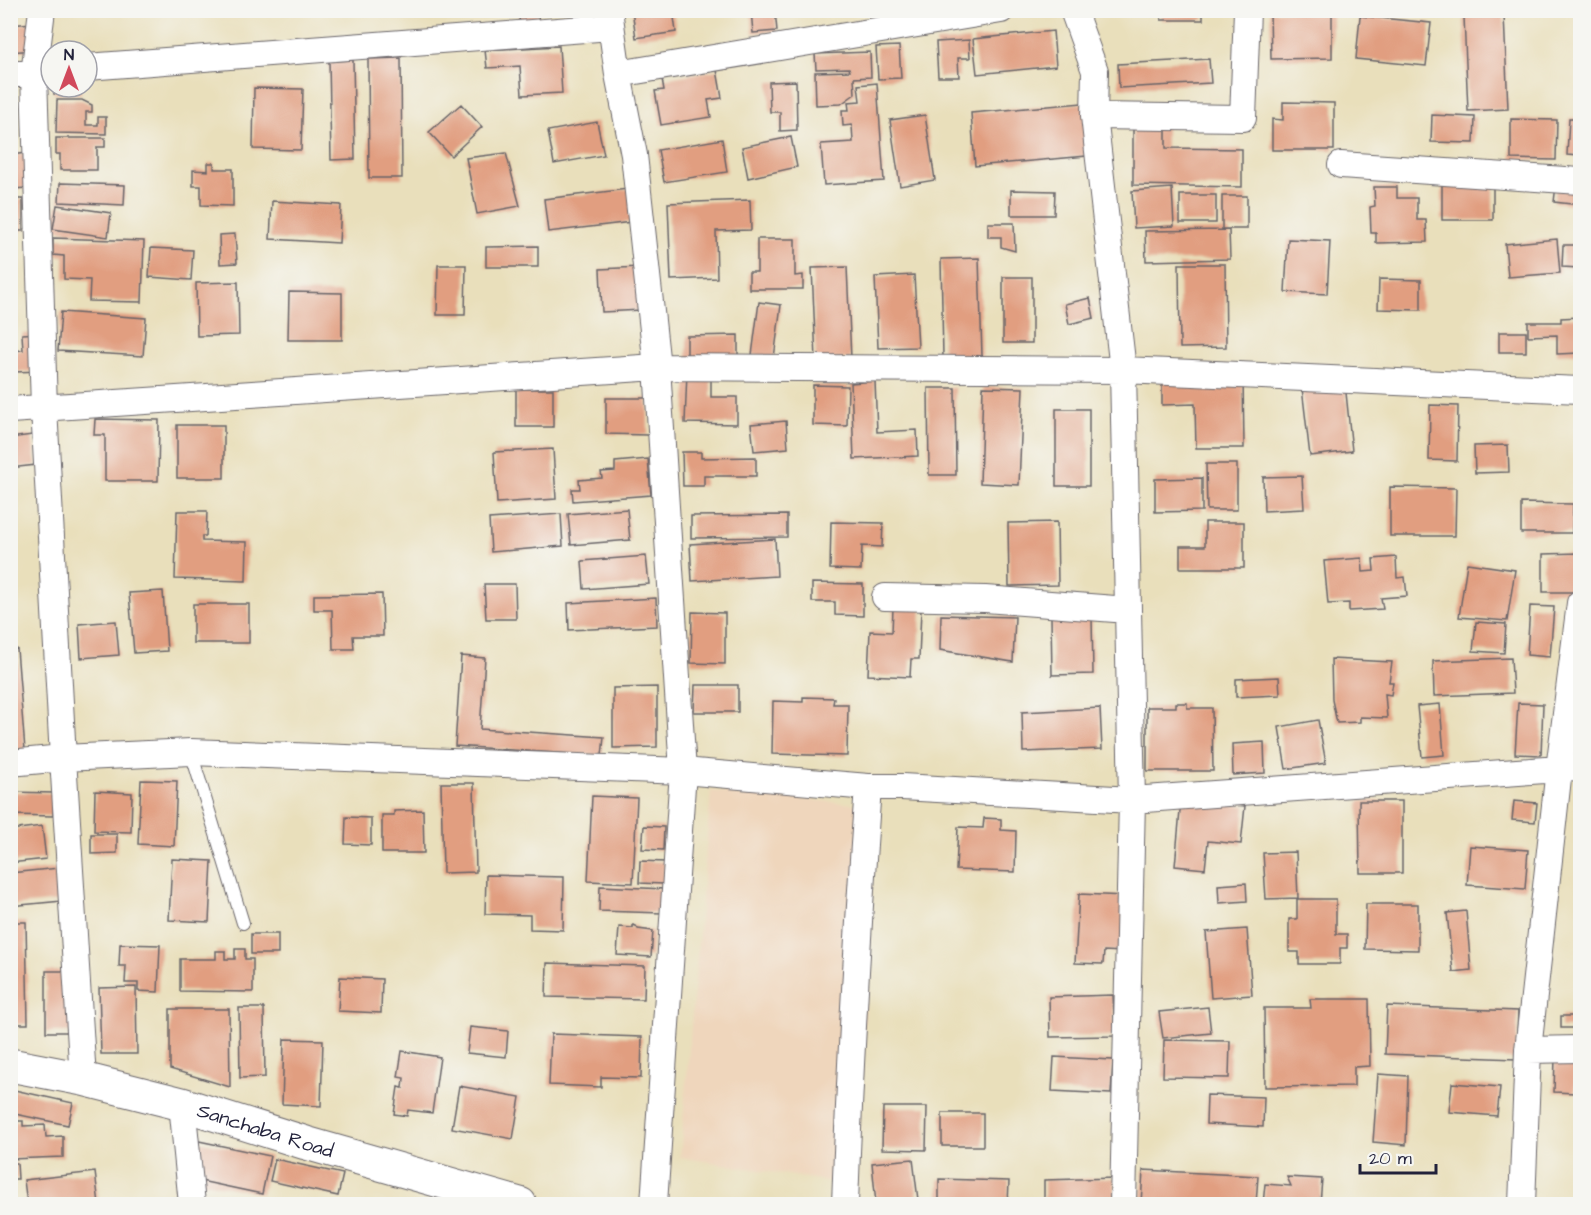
<svg xmlns="http://www.w3.org/2000/svg" width="1591" height="1215" viewBox="0 0 1591 1215" font-family="'Architects Daughter',sans-serif">
<rect width="100%" height="100%" fill="#f6f6f2"/>
<filter id="ink" filterUnits="userSpaceOnUse"><feTurbulence type="fractalNoise" baseFrequency=".0167" numOctaves="2"/><feDisplacementMap in="SourceGraphic" scale="12" xChannelSelector="R" yChannelSelector="G"/><feConvolveMatrix kernelMatrix="1 2 1 2 8 2 1 2 1" color-interpolation-filters="sRGB"/></filter>
<filter id="wash" filterUnits="userSpaceOnUse"><feTurbulence type="fractalNoise" baseFrequency=".008" numOctaves="4" result="noise"/><feDisplacementMap in="SourceGraphic" scale="24" xChannelSelector="R" yChannelSelector="G"/><feGaussianBlur stdDeviation="1.35" result="paint"/><feColorMatrix in="noise" values="0 0 0 0 0 0 0 0 0 0 0 0 0 0 0 0 0 1.4 0 .05"/><feComposite in="paint" operator="in"/></filter>
<g filter="url(#wash)">
<rect width="100%" height="100%" fill="#e9dfbb"/>
<path fill="#efd6bc" d="M711 791 876 806 856 1186 680 1157Z"/>
<g id="blocks">
<path fill="#e19e80" d="M518 10H537L539 22 520 25Z
M632 10H673L676 32 636 38Z
M751 10H775L777 31 753 33Z
M796 10H820V12L797 15Z
M1161 10H1203V20H1161Z
M1270 11H1332V58L1271 59Z
M1504 15 1508 109 1468 111 1464 17Z
M1360 16 1431 23 1426 66 1356 59Z
M32 23 34 50 10 52V25Z
M1053 31 1056 66 977 74 973 39Z
M969 40 970 58H958L959 77H938L936 42Z
M559 46 562 93 522 95 520 66 487 68 485 50Z
M899 46 901 78 878 79 876 47Z
M870 52 871 77 854 78 855 94 841 104 816 105 815 72 850 71 849 68 816 69 815 54Z
M401 58 402 178H369L368 59Z
M1209 59 1211 83 1119 88 1118 64Z
M353 60 355 159 331 160 329 61Z
M717 70 722 98 708 100 711 117 661 125 655 91 664 90 662 79Z
M796 81 797 130 780 131V112H770L769 82Z
M877 83 884 181 824 185 821 144 853 142 852 125 843 126 842 110H849L848 102 860 101 858 85Z
M54 87H81V94H54Z
M254 88 303 89 301 150 253 149Z
M57 100H82L92 105V112H86V125H98V117H106V134L56 133Z
M1105 101 1109 154 975 166 971 113Z
M1283 102 1334 103V150H1272V119L1283 120Z
M461 104 482 127 451 156 429 132Z
M925 115 935 180 900 186 890 120Z
M1432 115 1475 117 1474 143 1431 142Z
M1569 118H1580V156L1567 155Z
M1511 119 1557 120 1556 160 1511 159Z
M1133 120H1166V148L1242 149V187L1133 185Z
M597 122 604 155 554 164 548 131Z
M791 137 797 167 748 178 742 147Z
M56 138H105V147H97V170H60V154H56Z
M722 139 727 172 664 182 658 150Z
M27 153 29 188 10 189V155Z
M506 153 520 206 477 214 466 158Z
M208 163H214V169H233V206L201 205V186H193V170L208 171Z
M1442 175 1493 176V220H1442Z
M1557 177 1580 180V205L1554 202Z
M60 183 125 185 124 205 59 202Z
M1374 187H1397V198H1417V220H1426L1427 242 1376 243V233H1371L1370 207 1375 206Z
M636 188 640 221 548 232 544 199Z
M1172 188 1174 226 1134 228 1132 191Z
M1011 190 1055 191 1054 215H1011Z
M1180 195H1216V223H1180Z
M1222 196H1247V229H1222Z
M10 199H23V231H10Z
M750 200 751 230 716 231 717 278 671 280 668 203Z
M272 201 341 205 339 243 270 239Z
M57 205 111 213 108 237 53 229Z
M988 223H1014L1015 251 1001 247V237H988Z
M1229 230 1230 259 1146 261 1145 231Z
M235 234 237 263 220 264 219 235Z
M53 238 144 241 142 302 89 301 90 280 64 279V256L53 255Z
M757 239H795V276L803 275V289H749V272H757Z
M1288 239 1330 241 1327 294 1285 292Z
M1557 239 1560 273 1508 277 1505 244Z
M1563 245H1580V268L1562 267Z
M538 246V267H486V247Z
M151 248 193 250 191 280 149 277Z
M979 258 982 356 943 357 941 259Z
M1179 264H1225L1226 347 1180 348Z
M438 265H466L465 315H437Z
M640 267 642 310 602 312 600 269Z
M847 267 851 359 816 360 812 268Z
M914 275 918 347 878 348 875 277Z
M1003 277H1032V343H1003Z
M1379 279 1421 280V310L1378 309Z
M238 282 239 335 197 336 196 283Z
M289 292 342 293V340H288Z
M1090 298 1094 318 1069 324 1065 304Z
M759 302 781 305 774 358 752 355Z
M61 312 146 318 143 356 58 351Z
M1580 317V353L1557 354V335L1528 336V322H1561V318Z
M1499 332H1526V352H1499Z
M41 333 43 371 13 372 11 351 23 350 22 334Z
M738 335V358L687 359V336Z
M687 371 711 372V397H737V424L685 423Z
M1162 375H1243L1244 448H1196L1195 404 1162 405Z
M875 381 877 432 917 430 918 456 854 459 851 383Z
M1345 383 1352 451 1310 456 1302 388Z
M813 385 848 386 847 426 813 425Z
M983 387 1023 388 1019 485 980 483Z
M928 388H955L956 475H929Z
M516 389H553V427H516Z
M606 398H648V435L606 434Z
M1430 405 1458 406 1457 461 1429 460Z
M1056 409H1089V486H1056Z
M95 419 159 420 158 481H105V435H94Z
M786 421 788 448 754 451 751 424Z
M177 425H224V478H177Z
M32 435 36 465 10 468V438Z
M1508 445 1509 472 1475 473 1474 446Z
M553 449 556 499 497 503 494 452Z
M682 452H701V458L756 457V476H704V486H683Z
M648 459 651 495 573 501 572 489H580L579 480 602 478 601 472 615 471V462Z
M1206 464H1237V510H1207Z
M1302 476 1304 509 1264 511 1263 477Z
M1202 478V511L1155 512V479Z
M1390 487 1456 488 1455 536H1390Z
M1521 503 1573 504 1572 533H1521Z
M627 509 630 540 571 545 568 514Z
M177 511H207L206 536H202V541L247 542 246 581 175 579Z
M561 514 563 546 491 552 489 519Z
M787 515V537L691 538V516Z
M831 522 883 523 882 547 862 546 861 570 830 569Z
M1057 522 1058 585 1009 586 1008 523Z
M1205 522H1244V568H1180V546H1205Z
M775 539 777 576 692 581 690 544Z
M1580 553V592H1543V554Z
M646 556 649 584 584 589 582 561Z
M1396 557 1397 578 1405 577 1407 596 1381 598 1383 609 1349 611V603L1328 604 1324 561 1362 558 1363 572 1374 571 1373 559Z
M1467 563 1515 570 1507 621 1459 617Z
M812 583 863 584V616L835 615V602H812Z
M484 584H515L516 619H486Z
M163 591 167 651 134 653 129 593Z
M382 594 383 636H353L354 649H333L332 610H314V595Z
M656 598 657 626 569 630 568 603Z
M193 604H249V643H193Z
M1530 606 1554 607 1550 657 1527 655Z
M893 608 921 609 919 659H911L910 677 868 675 870 631 892 632Z
M692 612 725 613V664L691 663Z
M941 615 1015 617 1013 662 940 650Z
M1051 617H1092L1093 674 1052 675Z
M116 621 119 655 81 658 79 624Z
M1476 622 1506 624 1504 653 1473 651Z
M17 649 25 750 10 751V650Z
M461 656 485 658 480 729 604 737 602 756 455 746Z
M1511 658 1513 693 1434 696 1433 661Z
M1331 659 1392 662 1389 682H1393L1391 695 1385 694 1387 718 1360 717V722L1337 723 1332 700Z
M1279 677 1280 695 1236 697V679Z
M695 685H738V712H694Z
M657 687V747L613 748V688Z
M803 697 834 698 833 704H848L847 756 772 754 773 701 803 702Z
M1176 703H1187V708H1212L1213 771H1147V707H1176Z
M1518 703 1543 704 1541 755 1515 754Z
M1440 704 1444 755 1422 757 1417 706Z
M1100 708 1102 749 1023 752 1022 712Z
M1318 720 1326 763 1286 769 1279 727Z
M1264 742 1265 773 1233 775 1232 744Z
M141 780 177 781 174 846 138 844Z
M441 783H474L476 872 443 873Z
M95 791 132 793 131 832 94 831Z
M10 792 54 793 53 816 10 815Z
M592 796 637 798 633 883 588 881Z
M1181 800 1245 806 1241 844 1208 841 1205 869 1175 866Z
M1359 801H1402V873H1360Z
M1514 801 1537 803 1535 822 1512 820Z
M423 810 424 853H382V815H394V811Z
M346 817 371 818V845L345 844Z
M984 818 1001 819V830L1016 831 1015 872 956 870 958 827 983 828Z
M42 826 46 859 10 863V830Z
M644 826 664 827 663 850 642 849Z
M91 834H117V853L91 854Z
M1470 846 1528 850 1525 889 1467 885Z
M1296 852 1298 898 1266 899 1263 853Z
M172 859 212 861 209 922 169 920Z
M640 861 665 862 664 884 639 883Z
M59 868 62 901 10 906V873Z
M486 875 564 877 563 930 530 929V915L485 914Z
M1246 883 1247 901 1219 903 1218 885Z
M600 886 664 889 663 913 599 911Z
M1079 894 1126 896 1123 952 1104 951 1103 964 1075 963Z
M1297 899H1336V934H1347V948H1340V964H1299V952H1289V919H1297Z
M1366 904H1418V950L1365 949Z
M1466 911 1471 970 1453 972 1447 913Z
M10 922H26L28 1024H10Z
M633 925 636 926 638 929 653 931 651 957 617 955 619 927 633 928Z
M1247 929 1252 995 1211 998 1206 932Z
M251 934H278V954H251Z
M120 944 160 945 158 992 138 991V983H125L126 966H119Z
M235 949H245V959H253V992L180 991V959H216V951H225V959H235Z
M547 963 645 966 644 999 546 997Z
M46 971H84V1032H46Z
M340 977 382 979 381 1013 338 1011Z
M136 987 137 1054H101L99 988Z
M1113 995 1115 1036 1050 1037 1049 997Z
M1310 999H1369L1370 1066 1354 1067V1086L1265 1087 1264 1008H1311Z
M1387 1006 1518 1011 1516 1059 1385 1054Z
M1208 1007 1211 1033 1163 1038 1159 1012Z
M239 1008H264L265 1077 240 1078Z
M170 1009H229L230 1087 170 1069Z
M1561 1016H1580V1028H1561Z
M470 1027 508 1031 506 1057 467 1053Z
M551 1034 642 1037 641 1078 601 1077V1087L549 1085Z
M284 1039 323 1040 321 1106 282 1104Z
M1164 1040 1230 1041 1229 1078 1163 1077Z
M402 1051 440 1057 432 1113 408 1110 407 1116 394 1114 398 1087 403 1088 404 1078 398 1077Z
M1054 1057 1113 1060 1111 1094 1052 1091Z
M1555 1057 1576 1058 1575 1093 1554 1092Z
M1378 1074 1408 1076 1406 1145 1373 1142Z
M1452 1083 1500 1087 1497 1116 1449 1112Z
M459 1086 520 1097 513 1139 452 1128Z
M10 1089 73 1103 68 1125 10 1113Z
M1207 1095 1264 1097 1263 1127 1206 1124Z
M883 1107H927L926 1150 882 1149Z
M942 1113H983V1146H942Z
M10 1121H23V1126L45 1125 46 1137 63 1136V1157L10 1159Z
M199 1141 270 1156 262 1194 191 1179Z
M275 1159 343 1174 338 1196 270 1181Z
M913 1159 918 1200 876 1204 872 1163Z
M10 1163H17L18 1179H10Z
M1143 1170 1258 1176 1256 1204H1141Z
M95 1172 99 1204H27L24 1180Z
M1287 1177 1322 1179 1320 1204H1263L1265 1184 1291 1186Z
M1115 1178 1116 1204H1044V1180Z
M939 1179 1009 1181 1008 1204H939Z"/>
</g>
</g>
<g filter="url(#ink)">
<use href="#blocks" fill-opacity="0" stroke="#686468" stroke-width="1.5"/>
<g fill="none" stroke-linecap="round" stroke-linejoin="round">
<g stroke="#686468" stroke-width="14">
<path id="lane" d="M191 752 243 923"/>
</g>
<g stroke="#686468" stroke-width="28">
<path id="street" d="M42 10 34 74 44 408 63 758 83 1079
M609 10 618 74 634 155 657 367 683 771 654 1204
M1073 10 1095 71 1094 116 1123 370 1132 800 1123 1204
M87 67 611 27
M10 74H34L51 72
M618 74 1001 10
M1094 116 1243 118 1247 10
M1341 165 1580 181
M10 410 657 367 1123 370 1580 390
M885 597 985 599 1128 610
M10 763 63 758 191 752 683 771 868 787H902L1132 800 1559 769 1580 768
M1528 1050 1580 1049
M182 1104 192 1204
M845 1204C850 1065 858 926 868 787
M1522 1204 1528 1050 1559 769 1580 603"/>
</g>
<g stroke="#686468" stroke-width="35">
<g id="secondary">
<path id="s1" d="M10 1065 83 1079 182 1104 306 1143 520 1204"/>
</g>
</g>
<use href="#lane" stroke="#fff" stroke-width="12"/>
<use href="#street" stroke="#fff" stroke-width="26"/>
<use href="#secondary" stroke="#fff" stroke-width="33"/>
</g>
</g>
<g text-anchor="middle" stroke-width="4.5" stroke-linejoin="round" paint-order="stroke">
<g font-size="20" fill="#22223b" stroke="#f6f6f2">
<text dy="7" stroke="none"><textPath href="#s1" startOffset="264">Sanchaba Road</textPath></text>
</g>
</g>
<rect width="1591" height="1215" fill="none" stroke="#f6f6f2" stroke-width="36"/>
<g transform="translate(69 69)"><circle r="28" fill="#f6f6f2" stroke="#a1a1a9" stroke-width="1.5"/>
<path d="M0-4.5L10 22L0 15L-10 22Z" fill="#d1495b"/>
<text y="-9" font-size="16" font-weight="bold" text-anchor="middle" fill="#22223b">N</text>
</g>
<path d="M1360 1164v9h76v-9" fill="none" stroke="#22223b" stroke-width="3"/>
<text x="1369" y="1164" font-size="18" fill="#22223b" stroke="#f6f6f2" stroke-width="4.5" paint-order="stroke">20 m</text>
</svg>
